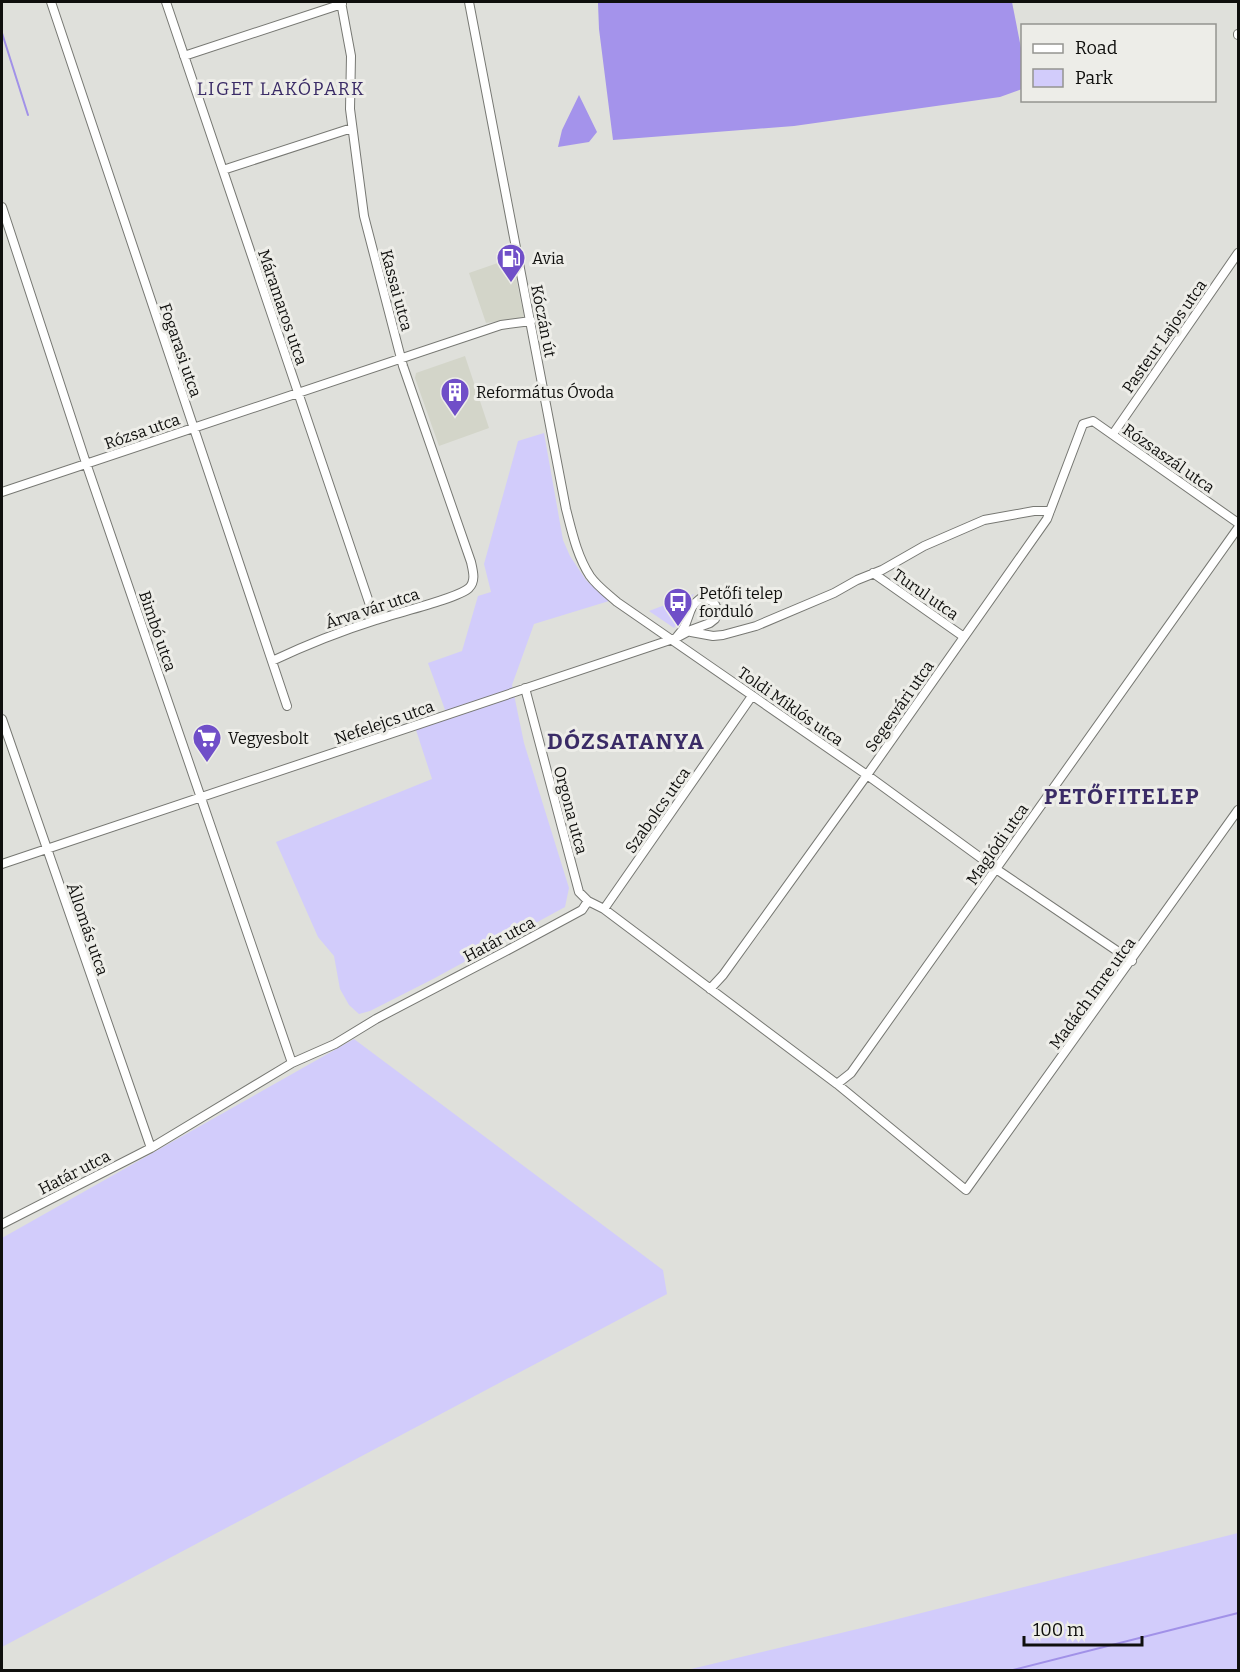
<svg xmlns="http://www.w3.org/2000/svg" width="1240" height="1672" viewBox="0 0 1240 1672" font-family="Bitter,serif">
<rect width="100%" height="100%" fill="#dfe0db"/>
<path fill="#d3d5c9" d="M512 258 524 317 486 323 469 273Z
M465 356 489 428 439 446 415 378 416 373Z"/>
<path fill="#d2ccfb" d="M544 433 563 540 570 556 586 580 609 601 534 624 512 685 524 743 569 888 565 907 433 979 370 1011 359 1014 349 1005 340 989 334 956 318 937 276 842 432 779 416 730 448 718 428 663 462 651 478 596 491 592 484 564 518 441Z
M694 594 674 628 649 611Z
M354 1039 663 1270 667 1294 2 1647V1238Z
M1238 1533V1670H687L874 1625Z"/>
<path fill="#a493eb" d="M599 2H1012L1022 53V89L1000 97 794 126 613 140 599 29 598 3Z
M579 95 597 132 589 142 558 147 562 130Z"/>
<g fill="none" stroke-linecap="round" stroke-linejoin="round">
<path stroke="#a191e8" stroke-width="2" d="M2 33 28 115
M1013 1670 1238 1613"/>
<g stroke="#777873" stroke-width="10">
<path id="minor" d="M51 2 287 706
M166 2 375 620
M469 2 566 509C572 532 577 556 590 576 597 586 608 594 617 602L867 775 996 869 1132 961
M1238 34V35
M184 56 342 4
M223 170 352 128
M2 207 86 463 292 1063
M1113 434 1238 253
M2 492 501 325 531 321
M873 573 964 637
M691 632 713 636 723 635 756 626 834 593 857 580 882 570 924 546 984 520 1034 511H1050
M272 661C306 645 341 631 376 620 395 613 457 599 469 588 476 581 473 571 471 562L403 366 364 216 350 109 351 56 341 2
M525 688 579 892 588 901 604 909 837 1084 966 1190 1238 810
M2 719 151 1148
M2 864 676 638 691 630 710 623 715 619C720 606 714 599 701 598 687 608 691 616 683 629 681 632 678 635 676 638
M604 909 752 696
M710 989 723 975 867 775 1047 519 1083 424 1093 421 1238 523
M837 1084 851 1073 1238 528
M2 1224 151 1148 292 1063 335 1044 376 1019 508 950 582 910 588 901"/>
</g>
<use href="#minor" stroke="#fff" stroke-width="8"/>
</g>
<defs>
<g id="fuel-pin" transform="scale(1.5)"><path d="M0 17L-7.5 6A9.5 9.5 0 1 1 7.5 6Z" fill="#704fc8" stroke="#edede8"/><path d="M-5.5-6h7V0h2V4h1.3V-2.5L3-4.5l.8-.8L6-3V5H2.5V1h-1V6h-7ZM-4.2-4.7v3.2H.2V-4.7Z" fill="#fff"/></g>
<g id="building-pin" transform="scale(1.5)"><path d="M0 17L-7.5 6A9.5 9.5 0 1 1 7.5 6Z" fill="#704fc8" stroke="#edede8"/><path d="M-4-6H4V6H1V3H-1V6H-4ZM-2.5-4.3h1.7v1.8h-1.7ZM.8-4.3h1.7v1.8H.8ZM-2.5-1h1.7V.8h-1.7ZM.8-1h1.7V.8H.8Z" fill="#fff"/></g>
<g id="bus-pin" transform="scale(1.5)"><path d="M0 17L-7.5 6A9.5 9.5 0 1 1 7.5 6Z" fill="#704fc8" stroke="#edede8"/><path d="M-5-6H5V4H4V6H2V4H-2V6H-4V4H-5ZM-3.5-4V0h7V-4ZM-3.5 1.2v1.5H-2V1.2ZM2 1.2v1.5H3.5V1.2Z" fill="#fff"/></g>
<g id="supermarket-pin" transform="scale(1.5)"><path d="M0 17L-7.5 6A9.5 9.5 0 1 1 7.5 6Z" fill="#704fc8" stroke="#edede8"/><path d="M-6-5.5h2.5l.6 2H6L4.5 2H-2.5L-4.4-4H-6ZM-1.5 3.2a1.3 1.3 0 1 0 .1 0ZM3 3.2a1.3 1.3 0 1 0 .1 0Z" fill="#fff"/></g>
</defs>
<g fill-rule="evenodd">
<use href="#fuel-pin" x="511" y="258"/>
<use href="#building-pin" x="455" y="392"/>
<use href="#bus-pin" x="678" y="602"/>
<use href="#supermarket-pin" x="207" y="738"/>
</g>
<g text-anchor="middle" stroke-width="6" stroke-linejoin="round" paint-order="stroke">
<g font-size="16" fill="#0f0f0d" stroke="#edede8" text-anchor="start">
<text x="532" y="264">Avia</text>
<text x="476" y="398">Református Óvoda</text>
<text x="699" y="599">Petőfi telep<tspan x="699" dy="18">forduló</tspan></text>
<text x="228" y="744">Vegyesbolt</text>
</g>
<g font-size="16" fill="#0f0f0d" stroke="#edede8">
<text transform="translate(397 290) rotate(75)" y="6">Kassai utca</text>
<text transform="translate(283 307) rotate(71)" y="6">Máramaros utca</text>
<text transform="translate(544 321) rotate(79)" y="6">Kóczán út</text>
<text transform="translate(1164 336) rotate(-55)" y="6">Pasteur Lajos utca</text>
<text transform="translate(181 350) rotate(71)" y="6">Fogarasi utca</text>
<text transform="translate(142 431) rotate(-19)" y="6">Rózsa utca</text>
<text transform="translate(1169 458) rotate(35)" y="6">Rózsaszál utca</text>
<text transform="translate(926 594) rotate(35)" y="6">Turul utca</text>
<text transform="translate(372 608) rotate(-18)" y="6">Árva vár utca</text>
<text transform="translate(158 631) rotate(71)" y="6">Bimbó utca</text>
<text transform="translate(791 706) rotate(35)" y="6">Toldi Miklós utca</text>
<text transform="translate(899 706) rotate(-55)" y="6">Segesvári utca</text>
<text transform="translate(384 722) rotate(-19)" y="6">Nefelejcs utca</text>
<text transform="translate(571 810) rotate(75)" y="6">Orgona utca</text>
<text transform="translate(657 810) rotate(-55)" y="6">Szabolcs utca</text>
<text transform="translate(997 844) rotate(-55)" y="6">Maglódi utca</text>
<text transform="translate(88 929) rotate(71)" y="6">Állomás utca</text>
<text transform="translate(499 939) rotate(-28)" y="6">Határ utca</text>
<text transform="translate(1092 993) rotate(-54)" y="6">Madách Imre utca</text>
<text transform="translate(74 1172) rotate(-27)" y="6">Határ utca</text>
</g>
<g font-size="18" letter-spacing="1.5" fill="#3a2b66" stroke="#edede8">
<text x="281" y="95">LIGET LAKÓPARK</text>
</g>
<g font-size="22" font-weight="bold" letter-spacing="1.5" fill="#3a2b66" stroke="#edede8">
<text x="626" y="749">DÓZSATANYA</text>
<text x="1122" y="804">PETŐFITELEP</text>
</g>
</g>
<rect width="1240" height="1672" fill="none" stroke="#0f0f0d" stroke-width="6"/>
<rect x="1021" y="24" width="195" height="78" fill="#edede8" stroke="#949490" stroke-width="1.5"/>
<rect x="1033" y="44" width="30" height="9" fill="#ffffff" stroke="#949490" stroke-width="1.5"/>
<text x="1075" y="54" font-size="18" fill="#0f0f0d">Road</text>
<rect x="1033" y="69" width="30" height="18" fill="#d2ccfb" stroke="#949490" stroke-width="1.5"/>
<text x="1075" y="84" font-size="18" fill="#0f0f0d">Park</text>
<path d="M1024 1636v9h118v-9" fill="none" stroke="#0f0f0d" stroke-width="3"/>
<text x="1033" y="1636" font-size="18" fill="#0f0f0d" stroke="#edede8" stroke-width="4.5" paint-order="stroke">100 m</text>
</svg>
